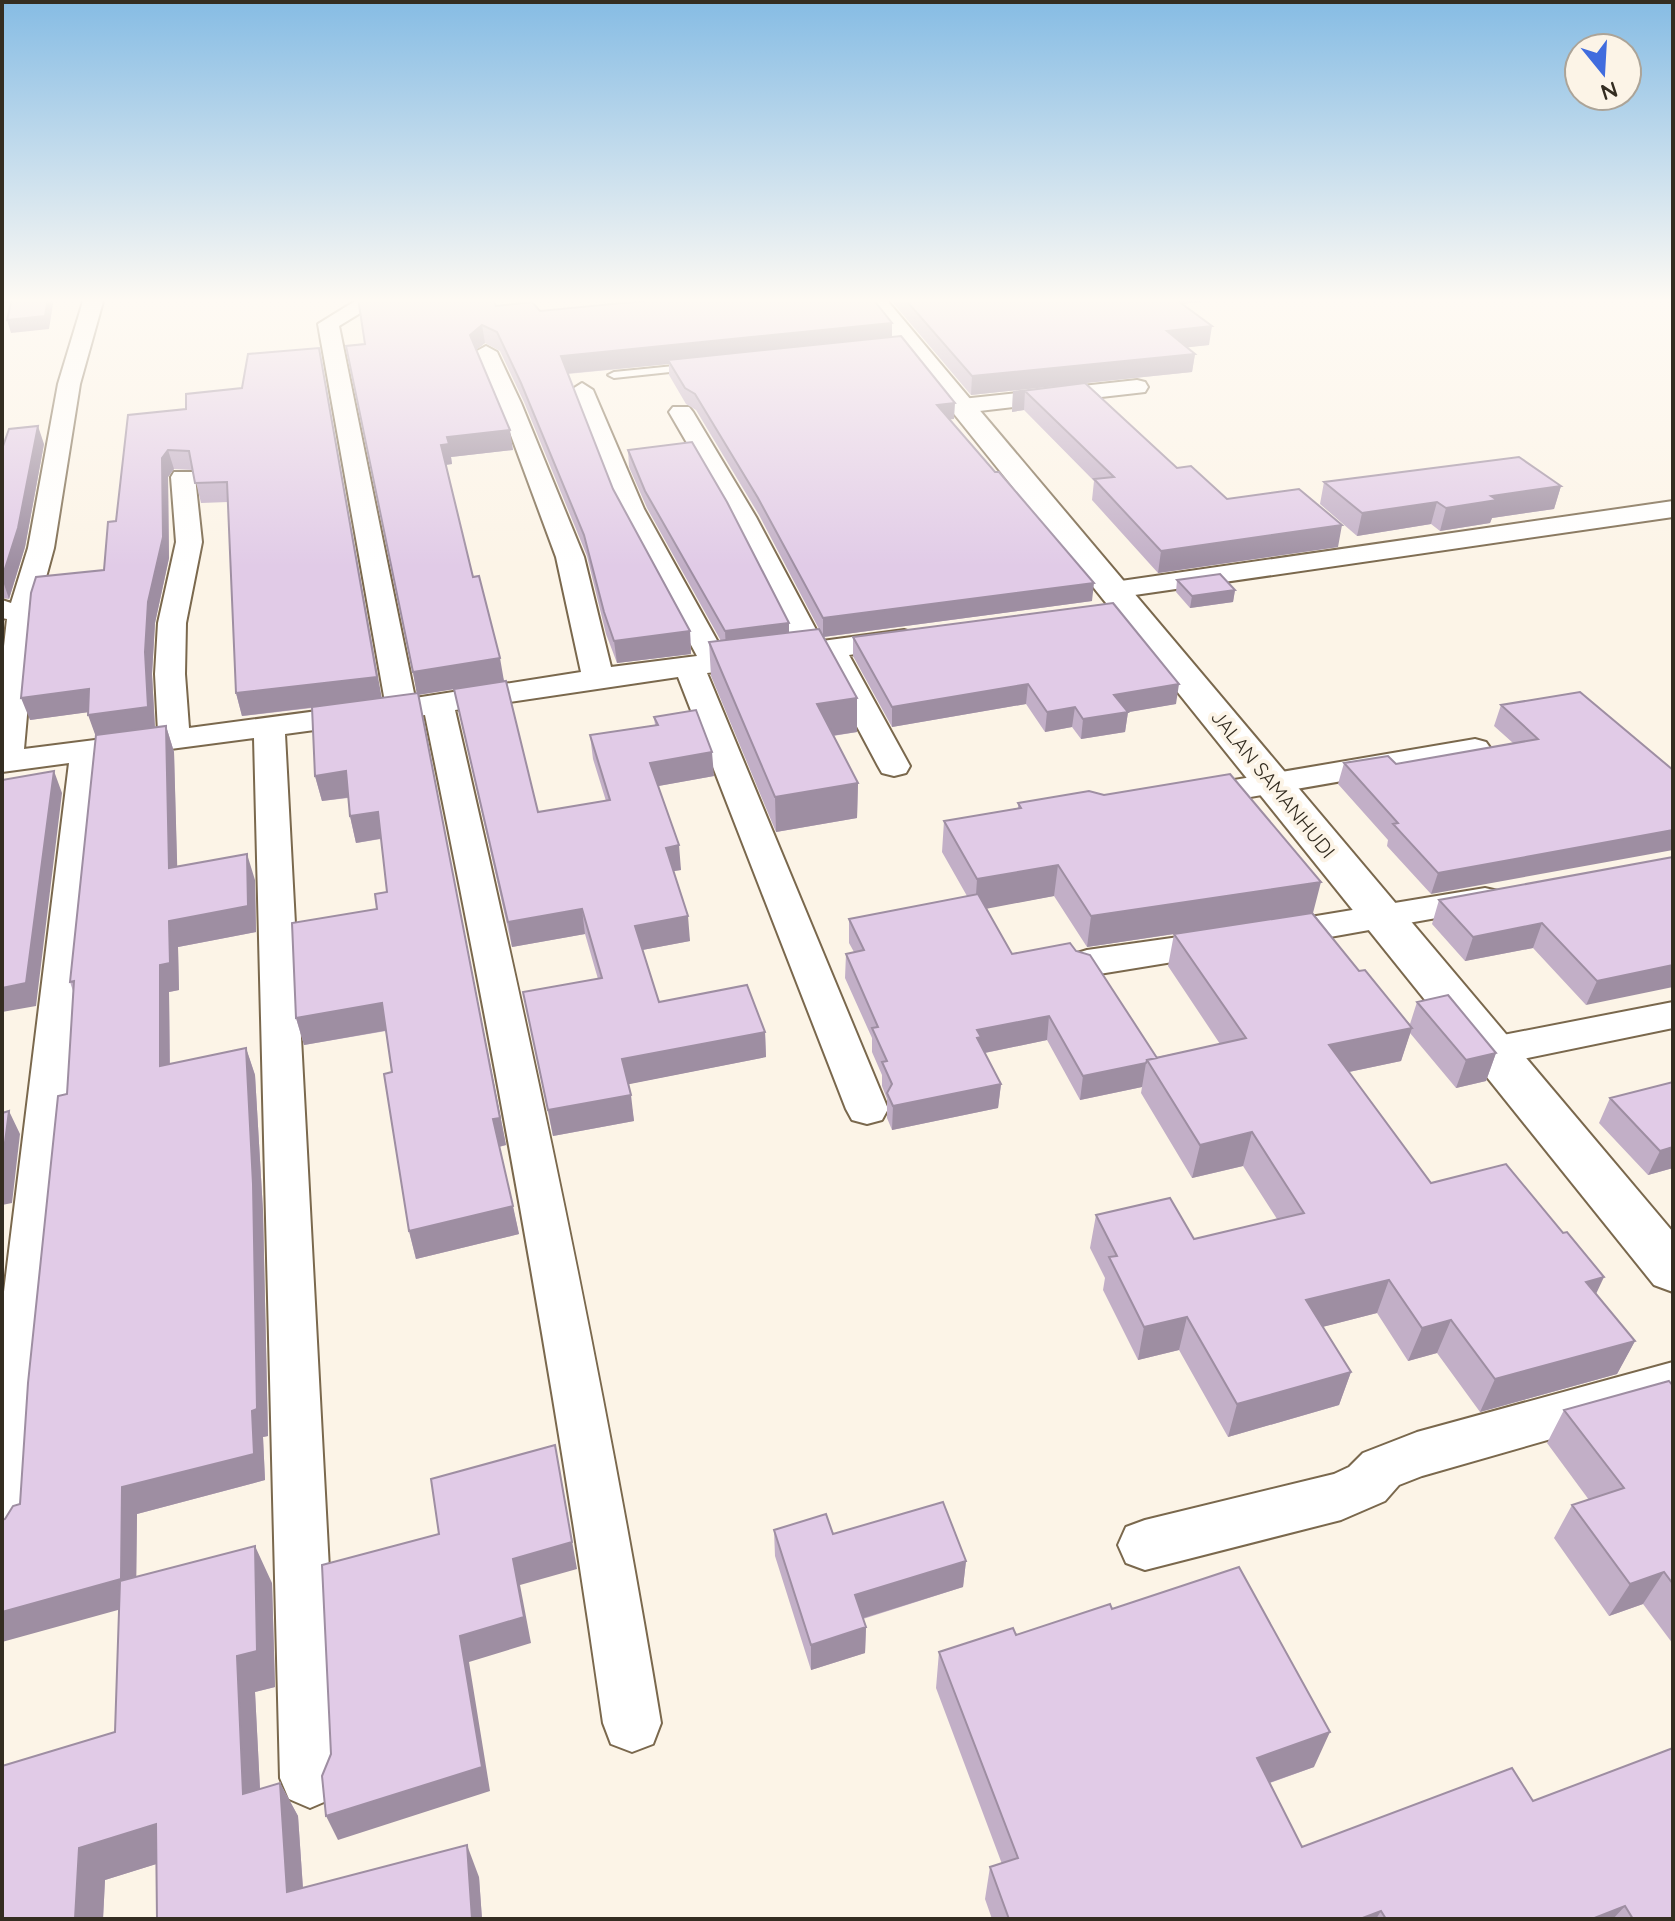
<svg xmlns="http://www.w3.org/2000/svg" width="1675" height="1921" viewBox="0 0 1675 1921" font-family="Quicksand,sans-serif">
<rect width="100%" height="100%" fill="#fcf4e7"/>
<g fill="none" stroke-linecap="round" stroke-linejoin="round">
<g stroke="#7a684d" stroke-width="4">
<path id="service" d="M694 364 700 367 698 369 614 378 608 375 614 372Z"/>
</g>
<g stroke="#7a684d" stroke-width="4">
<path id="minor" d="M84 298H104L80 384 54 548 36 614 24 749 158 732 155 674 158 623 176 542 171 477 174 472H192L195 477 202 542 186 623 185 674 189 728 385 702 318 324 360 298H380V301L339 326 415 698 581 672 556 557 499 403 475 352 486 346 497 352 521 403 584 557 611 667 697 656 618 509 571 390 582 383 593 390 644 509 724 653 794 644 730 517 669 412 673 407H689L693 412 756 517 822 641 904 630 914 633 919 639 914 645 849 655 910 766 906 773 894 776 882 773 878 766 821 659 707 673 888 1109 882 1120 867 1124 852 1120 846 1109 678 677 455 710C533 1045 605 1383 661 1723L653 1744 632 1752 611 1744 603 1723C555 1385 494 1049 425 715L285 734 340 1778 331 1799 310 1808 289 1799 280 1778 254 738 102 758 29 1525 21 1542 2 1550V1308L69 763 2 772V664L7 619 2 618V600L11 603 28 548 58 384Z
M1137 380 1145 382 1148 387 1145 392 962 413 954 411 951 406 954 401 962 399Z
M1673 501V517L1114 598 1104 596 1100 590 1104 584 1114 582Z
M1475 739 1486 742 1491 749 1486 756 1193 807 1181 804 1176 797 1181 790 1193 787Z
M1485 888 1498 891 1503 899 1498 907 1274 947 1261 943 1255 935 1261 927 1274 923Z
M1221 931 1234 934 1240 943 1234 952 1087 976 1074 972 1068 963 1074 954 1087 950Z
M1673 1002V1028L1493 1065 1479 1061 1473 1051 1479 1041 1493 1037Z
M1673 1362V1404L1422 1476 1399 1485 1385 1501 1341 1520 1145 1570 1126 1563 1118 1545 1126 1527 1145 1520 1334 1474 1349 1467 1363 1453 1417 1432Z"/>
</g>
<g stroke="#7a684d" stroke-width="4">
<path id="tertiary" d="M861 298H885L1673 1232V1292L1654 1285Z"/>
</g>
<use href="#service" fill="#fff" fill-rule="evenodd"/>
<use href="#minor" fill="#fff" fill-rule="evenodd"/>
<use href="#tertiary" fill="#fff" fill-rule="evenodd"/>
</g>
<path fill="#c2afc7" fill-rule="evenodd" d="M644 298H872L892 337 954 419H950L1092 601 823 637 857 732 833 736 858 783 857 818 776 832 711 676 709 642 721 641 647 508 629 467 628 450 789 633 819 629 759 515 696 410 686 404 669 375V364L568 374 613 489 690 631 691 654 617 663 606 634 587 556 524 402 500 351 485 343 476 350 513 450 451 457 452 464 446 465 473 577 504 681 418 695 506 1145 499 1147 519 1234 416 1259 409 1231 392 1072 386 1031 304 1045 296 1018 377 909 387 892 381 839 356 843 350 816 348 798 322 801 315 776 312 708 242 716 236 693 228 502 201 503 193 470 174 469 168 477 169 558 155 623 152 674 155 728 166 726 174 752 177 867 255 880 256 932 178 947 179 990 169 992 170 1064 246 1048 255 1075 263 1211 268 1436 263 1437 265 1480 137 1514 136 1577 272 1583 275 1687 255 1692 260 1789 280 1783 298 1816 303 1888 479 1877 482 1919 156 1864 105 1880 103 1919H2L115 1732 119 1610 5 1519 20 1504 67 1094 73 991 70 982 96 736 88 712 30 720 104 570 116 521 186 409 242 388 322 366 381 698 417 693 346 346 365 344 496 306 540 311 646 301Z
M889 298H1239L1182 304 1209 345 1187 347 1195 354 1192 372 1086 383 1177 468 1227 499 1338 547 1158 573 1092 500 1094 481 1024 410 1012 412 1013 392 1065 385 971 395Z
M44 444 25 547 9 599 2 598V449Z
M1324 482 1561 486 1554 509 1492 518 1490 523 1440 531 1431 524 1357 536 1320 504Z
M1177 580 1235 590 1233 602 1190 608 1176 592Z
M853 637 1176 704 1128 712 1125 732 1081 739 1072 727 1045 732 1026 704 892 727 853 656Z
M454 689 538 812 606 801 593 759 590 735 655 725 654 717 714 776 658 786 681 870 673 871 690 941 642 950 659 1002 765 1032 766 1057 628 1084 634 1121 553 1136 523 992 598 979 585 934 512 947Z
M1580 692 1431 894 1387 846 1388 840 1338 784 1344 763 1396 764 1513 743 1494 726 1501 705Z
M1018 803 1313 913 1359 971 1410 1024 1417 1002 1496 1053 1486 1081 1456 1088 1410 1033 1401 1061 1349 1072 1431 1183 1596 1294 1635 1341 1617 1374 1480 1412 1437 1353 1408 1361 1377 1313 1322 1327 1351 1372 1339 1405 1228 1437 1179 1350 1138 1360 1103 1290 1105 1278 1090 1248 1096 1215 1194 1239 1277 1219 1243 1166 1192 1178 1141 1093 1142 1087 1080 1100 1047 1040 985 1053 1001 1084 998 1108 892 1130 887 1118V1099L882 1086V1075L872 1052V1038L845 978 846 954 854 952 849 943V919L967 896 942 852 944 821 1018 809ZM1054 896 1087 947 1174 934 1168 966 1220 1044 1157 1057 1012 954 986 908Z
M1673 857 1586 1005 1533 948 1465 961 1432 924 1439 900Z
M1673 1082V1168L1648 1175 1599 1123 1610 1098Z
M1673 1386V1644L1643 1604 1609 1616 1554 1538 1572 1505 1589 1500 1547 1443 1564 1410Z
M774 1530 833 1534 966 1561 963 1587 863 1619 866 1627 865 1653 811 1670 775 1556Z
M1112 1609 1314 1767 1270 1783 1302 1847 1533 1801 1673 1919H992L985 1899 990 1867 1002 1864 936 1688 939 1652 1016 1635Z"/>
<path fill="#9e8ea2" d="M2 298H16L18 301 2 303Z
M48 298H54L49 329 11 333 7 320Z
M1161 298H1239L1160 306Z
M892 323V341L668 360 669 364 563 374 561 356Z
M482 325 485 343 472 353 470 335Z
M1212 326 1209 345 1164 350 1167 331Z
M319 348 382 699 242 716 236 693Z
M1195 354 1192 372 971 395 972 376Z
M1025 391 1024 410 1012 412 1013 392Z
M955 403 954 419 937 421V405Z
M38 426 44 444 25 547 9 599 2 578Z
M510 430 513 450 451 457 452 464 444 465 441 445 447 437Z
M168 450 174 469 168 477 169 558 155 623 152 674 155 729 96 737 88 715 145 652 148 602 162 458Z
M1561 486 1554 509 1492 518 1490 523 1440 531 1446 508 1491 496Z
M1437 502 1431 524 1357 536 1362 513Z
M1342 525 1338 547 1158 573 1161 551Z
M1094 583 1092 601 823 637V618Z
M1235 590 1233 602 1190 608 1192 596Z
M2 617 4 621 2 651Z
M789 623V641L726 649 725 631Z
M690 631 691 654 617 663 614 641Z
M500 658 504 681 417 695 413 672Z
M1028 684 1026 704 892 727V707Z
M1179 684 1176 704 1112 715 1114 695Z
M89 689 97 711 30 720 21 698Z
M418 695 506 1145 498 1147 493 1119Z
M857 698V732L817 738V704Z
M1075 707 1072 727 1045 732 1047 712Z
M1128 712 1125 732 1081 739 1083 719Z
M166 726 174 752 178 894 169 868Z
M712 752 714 776 653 787 650 763Z
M54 771 62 793 36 1006 2 1012V988Z
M346 771 352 797 322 801 315 776Z
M858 783 857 818 776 832 775 797Z
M378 812 384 838 356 843 350 816Z
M1673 830V850L1431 894 1438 873Z
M679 845 681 870 668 872 666 848Z
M247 854 255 880 256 932 178 947 179 990 169 992 170 1093 160 1066V965L169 921Z
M1058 865 1054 896 975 911 977 879Z
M1321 882 1313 913 1087 947 1091 916Z
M582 909 585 934 512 947 508 922Z
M688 916 690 941 637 951 635 926Z
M1542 923 1533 948 1465 961 1473 937Z
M1673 965V987L1586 1005 1597 981Z
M382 1003 389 1030 304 1045 296 1018Z
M1049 1016 1047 1040 979 1054V1061L977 1030Z
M1412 1028 1401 1061 1320 1078 1329 1045Z
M765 1032 766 1057 625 1085 622 1059Z
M246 1048 255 1075 263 1211 268 1436 263 1437 265 1480 137 1514 136 1605 2 1642V1612L122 1487 252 1411Z
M1496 1053 1486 1081 1456 1088 1466 1060Z
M1146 1063 1142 1087 1080 1100 1083 1076Z
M1001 1084 998 1108 892 1130 893 1106Z
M631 1095 634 1121 553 1136 548 1110Z
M9 1111 20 1134 12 1203 2 1205V1166Z
M1252 1132 1243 1166 1192 1178 1200 1145Z
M1673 1147V1168L1648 1175 1660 1151Z
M513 1206 519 1234 416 1259 409 1231Z
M1604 1277 1588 1311 1586 1282Z
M1389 1280 1377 1313 1295 1334 1306 1300Z
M1187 1317 1179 1350 1138 1360 1144 1327Z
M1451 1320 1437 1353 1408 1361 1422 1328Z
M1635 1341 1617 1374 1480 1412 1495 1379Z
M1351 1372 1339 1405 1228 1437 1237 1404Z
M555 1445 577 1569 520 1585 531 1643 469 1662 490 1791 338 1840 326 1816 460 1636 513 1559Z
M255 1546 272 1583 275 1687 255 1692 262 1828 243 1794 237 1656Z
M966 1561 963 1587 854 1621 855 1595Z
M1664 1572 1643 1604 1609 1616 1630 1584Z
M866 1627 865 1653 811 1670V1645Z
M1330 1732 1314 1767 1243 1792 1257 1758Z
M280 1783 298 1816 305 1919 287 1892Z
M156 1824 179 1857 105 1880 103 1919H75L79 1848Z
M467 1845 479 1877 482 1919H472Z
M1625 1906 1613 1919H1592Z
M1381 1911 1376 1919H1360Z"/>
<path fill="#e1cbe7" stroke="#9e8ea2" stroke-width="2" d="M12 298H48L45 316 7 320Z
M358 298H493L496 306 532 302 540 311 655 300 654 298H872L892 323 561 356 613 489 690 631 614 641 604 612 584 535 521 383 497 332 482 325 470 335 510 430 447 437 449 444 441 445 473 577 479 576 500 658 413 672 346 346 365 344Z
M904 298H1174L1212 326 1167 331 1195 354 972 376Z
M901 336 955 403 937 405 995 472H999L1094 583 823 618 758 498 695 394 685 388 668 360Z
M319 348 377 677 236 693 227 482 195 483 189 451 168 450 162 458 163 537 148 602 145 652 148 707 88 715 89 689 21 698 31 593 36 577 104 570 108 522 116 521 128 415 186 409V394L242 388 248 354Z
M1085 383 1177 468 1191 466 1227 499 1299 489 1342 525 1161 551 1094 479 1114 477 1025 391 1013 392Z
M38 426 18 528 2 578V449L9 429Z
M692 442 727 502 789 623 725 631 645 491 628 450Z
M1519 457 1561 486 1491 496 1497 500 1446 508 1437 502 1362 513 1324 482Z
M1220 574 1235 590 1192 596 1177 580Z
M1113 603 1179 684 1114 695 1128 712 1083 719 1075 707 1047 712 1028 684 892 707 853 637Z
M819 629 857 698 817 704 858 783 775 797 709 642Z
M506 681 538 812 610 800 590 735 658 725 654 717 696 710 712 752 650 763 679 845 666 848 688 916 635 926 659 1002 747 985 765 1032 622 1059 631 1095 548 1110 523 992 602 978 582 909 508 922 454 689Z
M1580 692 1673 770V830L1438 873 1393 824 1398 823 1344 763 1388 756 1396 764 1538 739 1501 705Z
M418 693 500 1118 493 1119 513 1206 409 1231 384 1074 392 1072 382 1003 296 1018 292 923 377 909 375 894 387 892 378 812 350 816 346 771 315 776 312 707Z
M166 726 169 868 247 854 248 906 169 921 170 963 160 965V1066L246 1048 253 1184 257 1409 252 1411 254 1454 122 1487 121 1579 2 1612V1520L5 1519 13 1506 20 1504 28 1383 58 1096 67 1094 74 981 70 982 96 735Z
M54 771 26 983 2 988V780Z
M1230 774 1321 882 1091 916 1058 865 977 879 944 821 1021 808 1018 803 1089 791 1104 795Z
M1673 857V965L1597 981 1542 923 1473 937 1439 900Z
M978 894 1012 954 1070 943 1076 951 1090 955 1157 1058 1147 1060 1146 1063 1083 1076 1049 1016 977 1030 981 1037 977 1038 1001 1084 893 1106 887 1093 892 1084 882 1062 887 1061 872 1028 878 1027 846 954 864 950 849 919Z
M1312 913 1359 971 1365 970 1412 1028 1329 1045 1431 1183 1506 1164 1563 1233 1567 1232 1604 1277 1586 1282 1635 1341 1495 1379 1451 1320 1422 1328 1389 1280 1306 1300 1351 1372 1237 1404 1187 1317 1144 1327 1109 1257 1117 1256 1096 1215 1170 1198 1194 1239 1304 1213 1252 1132 1200 1145 1147 1060 1246 1038 1174 934Z
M1448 995 1496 1053 1466 1060 1417 1002Z
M1673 1082V1147L1660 1151 1610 1098Z
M9 1111 2 1166V1113Z
M1669 1381 1673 1386V1584L1664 1572 1630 1584 1572 1505 1624 1488 1564 1410Z
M555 1445 572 1542 513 1559 524 1617 460 1636 482 1767 326 1816 322 1776 331 1754 322 1565 439 1534 431 1479Z
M943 1502 966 1561 855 1595 866 1627 811 1645 774 1530 826 1514 833 1534Z
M255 1546 257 1651 237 1656 243 1794 280 1783 287 1892 467 1845 472 1919H157L156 1824 79 1848 75 1919H2V1766L115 1732 120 1581Z
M1239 1567 1330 1732 1257 1758 1302 1847 1512 1768 1533 1801 1673 1748V1919H1633L1625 1906 1592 1919H1386L1381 1911 1360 1919H1009L990 1867 1018 1858 939 1652 1013 1628 1016 1635 1110 1604 1112 1609Z"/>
<linearGradient id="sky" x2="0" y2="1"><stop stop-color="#86bce4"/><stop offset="0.53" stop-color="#fefaf4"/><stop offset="1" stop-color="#fefaf4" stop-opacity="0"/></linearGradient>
<rect width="1675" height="567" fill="url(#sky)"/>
<g text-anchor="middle" stroke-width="8" stroke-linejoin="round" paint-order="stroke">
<g font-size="20" fill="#342d21" stroke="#fcf4e7">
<text transform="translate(1273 784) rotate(51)" y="7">JALAN SAMANHUDI</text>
</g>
</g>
<rect width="1675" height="1921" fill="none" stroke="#342d21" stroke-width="8"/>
<g transform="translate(1603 72) rotate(162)"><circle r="38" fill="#fcf4e7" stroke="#aca498" stroke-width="2"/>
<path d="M0-6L14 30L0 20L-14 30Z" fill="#406cde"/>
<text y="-12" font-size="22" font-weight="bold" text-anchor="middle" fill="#342d21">N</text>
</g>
</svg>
